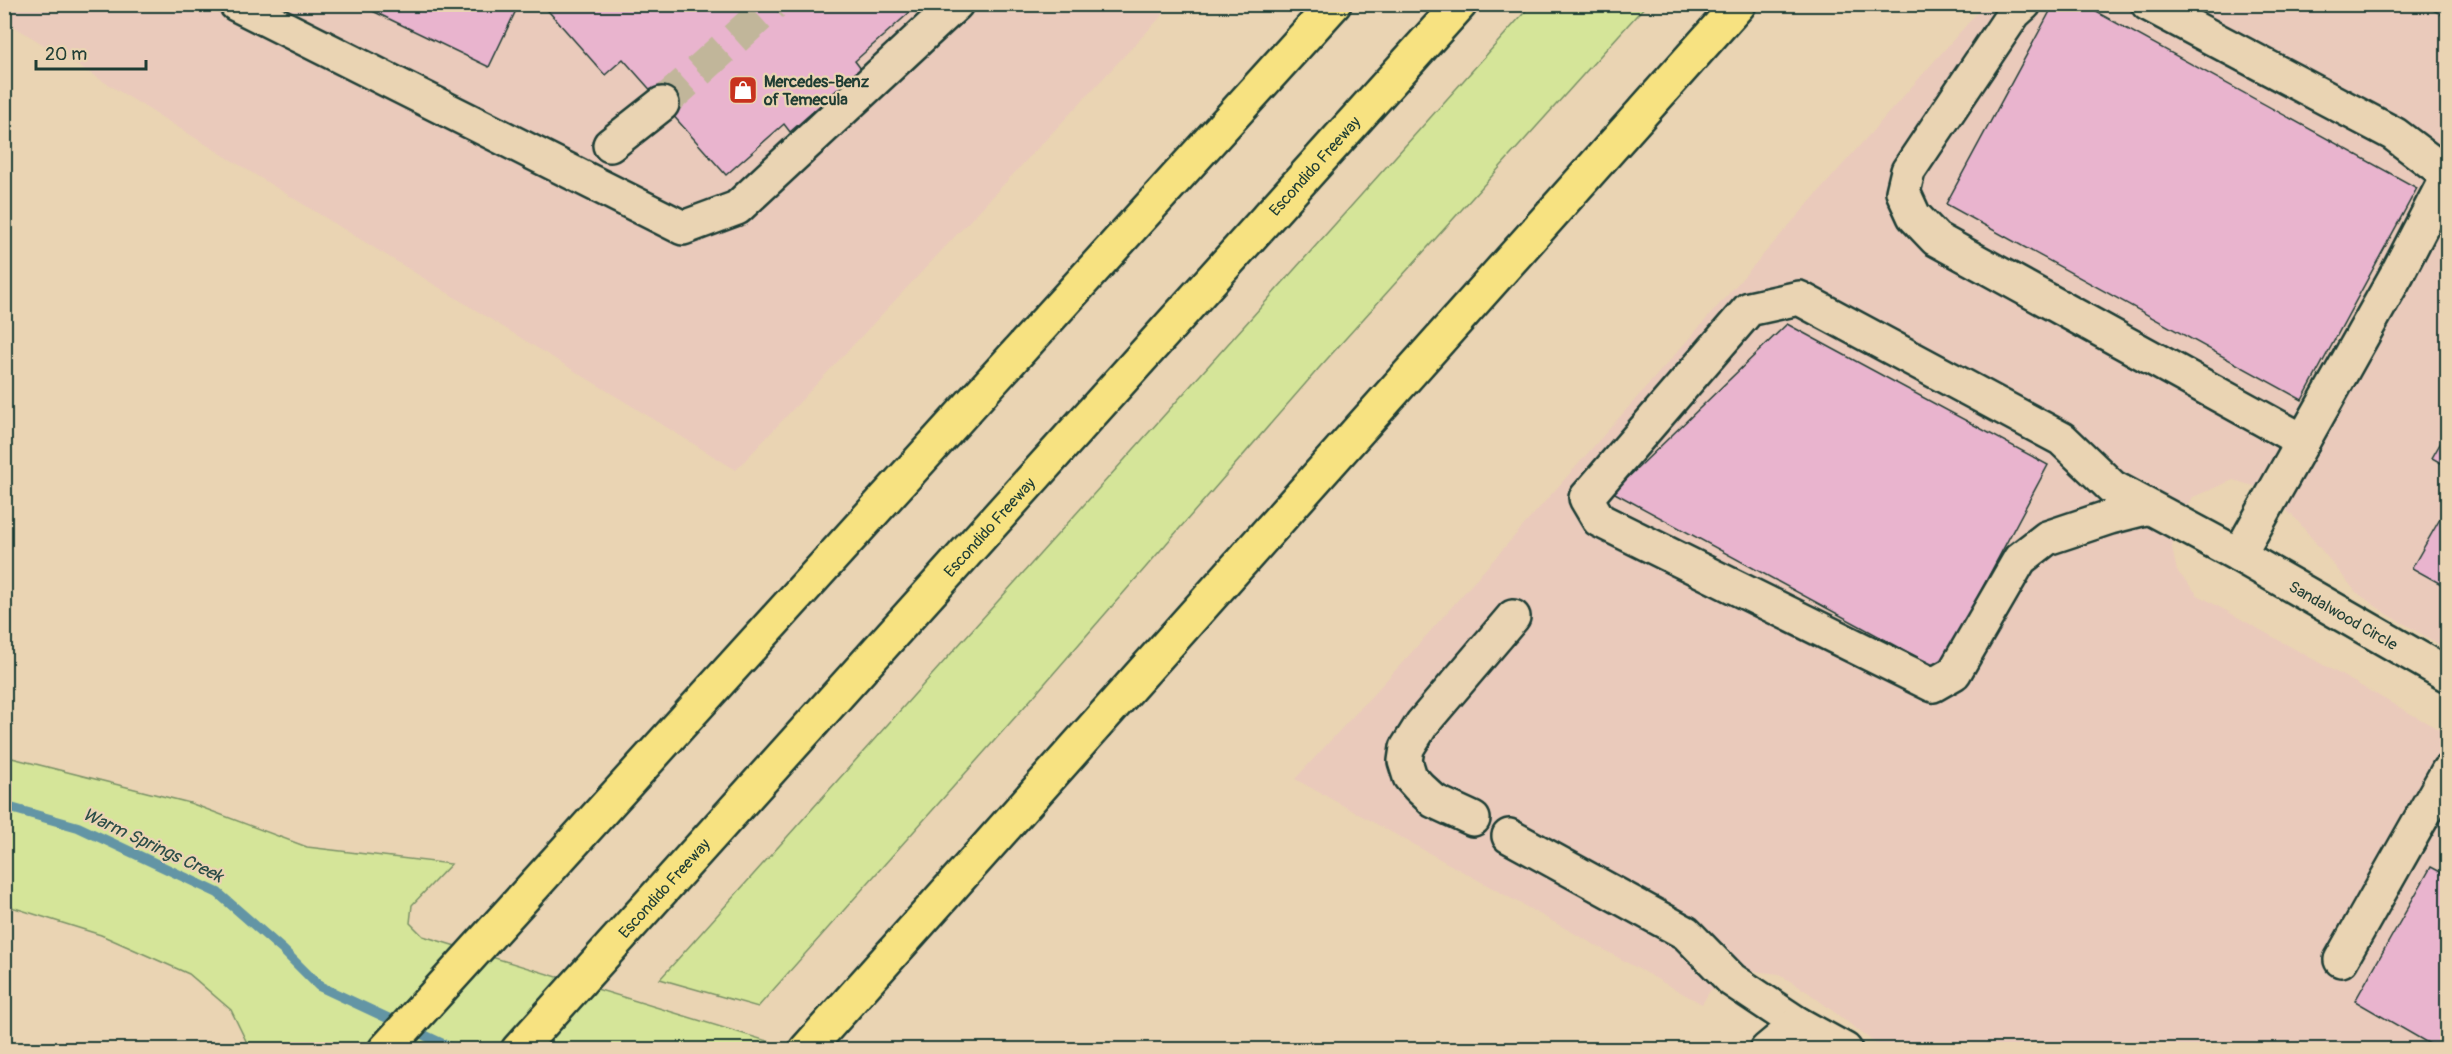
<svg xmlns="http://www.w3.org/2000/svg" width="2452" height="1054" viewBox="0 0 2452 1054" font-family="Pangolin,sans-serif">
<rect width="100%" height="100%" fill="#ead4b3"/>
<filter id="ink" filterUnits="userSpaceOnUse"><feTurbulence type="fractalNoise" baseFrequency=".0167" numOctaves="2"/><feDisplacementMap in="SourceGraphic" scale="12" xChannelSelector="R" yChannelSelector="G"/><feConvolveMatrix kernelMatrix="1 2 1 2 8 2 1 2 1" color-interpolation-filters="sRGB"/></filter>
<g filter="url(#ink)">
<path fill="#eacabb" d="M4 5H1172L736 470 5 21Z
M1984 5H2447V649L2384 612 2356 592 2296 519 2264 489 2233 480 2193 497 2176 519 2172 548 2177 571 2198 595 2447 734V1049H1883L1809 993 1779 974 1754 971 1729 977 1710 991 1702 1004 1295 779 1403 662Z"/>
<path fill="#d5e599" stroke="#7a9166" stroke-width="1.5" d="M1531 5H1646L1319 368 1033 697 758 1007 660 979Z
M4 756 190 803 307 847 451 864 412 905 410 923 423 936 793 1049H250L231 1010 189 974 101 935 5 905Z"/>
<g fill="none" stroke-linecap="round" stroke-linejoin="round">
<path stroke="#6395a5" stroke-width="10" d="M4 806 78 827 218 893 283 950 319 986 456 1050"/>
</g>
<path fill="#e9b4ce" stroke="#1f3d34" stroke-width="1.5" d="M358 4H519L489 67Z
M542 4H919L855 61 861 69 790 132 784 124 726 175 623 59 605 75Z
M2054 4H2082L2417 188 2302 400 1946 204Z
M2422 4H2448V18Z
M1787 324 2048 465 1939 669 1613 492Z
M2448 430V467L2432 458Z
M2448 505V588L2412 568Z
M2431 867 2448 876V1050H2440L2355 1001Z"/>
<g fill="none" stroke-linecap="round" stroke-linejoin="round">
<path stroke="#c1b69a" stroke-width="33" stroke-dasharray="33 16" stroke-linecap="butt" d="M662 104 773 4"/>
<g stroke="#1f3d34" stroke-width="38">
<g id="minor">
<path d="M236 4 683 228 737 208 956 4"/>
<path d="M2024 4 2014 13 1908 171 1903 192 1914 216 1936 239 2303 441"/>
<path d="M2148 4 2394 134 2443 171 2445 181 2397 274 2239 555"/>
<path d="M610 145 662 104"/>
<path id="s1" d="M2149 507 2110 517 2047 538 2020 559 1954 673 1933 685 1599 520 1586 498 1749 309 1799 298 2062 439 2112 487 2239 555 2448 675"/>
<path d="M1473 819 1434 801 1419 787 1410 777 1405 761 1407 748 1422 724 1513 617"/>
<path d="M1509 836 1686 933 1732 980 1798 1024 1845 1050"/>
<path d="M2341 960 2448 771"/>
<path d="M1767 1050 1798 1024"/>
</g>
</g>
<g stroke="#1f3d34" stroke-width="38">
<g id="highway">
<path d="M385 1050 1334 4"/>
<path id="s2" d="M518 1050 1460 4"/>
<path d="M806 1050 1739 4"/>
</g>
</g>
<use href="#minor" stroke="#ead4b3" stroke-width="33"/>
<use href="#highway" stroke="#f7e281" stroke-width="33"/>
</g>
</g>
<defs>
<g id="shop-square" transform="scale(1.5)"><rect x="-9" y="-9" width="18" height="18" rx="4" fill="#c8321e" stroke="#ead4b3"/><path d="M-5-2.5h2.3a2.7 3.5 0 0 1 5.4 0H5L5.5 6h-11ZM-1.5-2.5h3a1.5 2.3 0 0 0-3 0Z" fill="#fff"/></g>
</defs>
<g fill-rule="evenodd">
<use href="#shop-square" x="743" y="90"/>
</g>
<g text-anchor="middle" stroke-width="4.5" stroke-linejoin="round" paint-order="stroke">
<g font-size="16" font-weight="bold" fill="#1f3d34" stroke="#ead4b3" text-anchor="start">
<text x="764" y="87">Mercedes-Benz<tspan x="764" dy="18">of Temecula</tspan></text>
</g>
<g font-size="16" fill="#1f3d34" stroke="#ead4b3">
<text dy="6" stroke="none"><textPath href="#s2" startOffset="1190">Escondido Freeway</textPath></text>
<text dy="6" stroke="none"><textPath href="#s2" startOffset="704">Escondido Freeway</textPath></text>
<text dy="6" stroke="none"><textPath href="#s1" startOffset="1628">Sandalwood Circle</textPath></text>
<text dy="6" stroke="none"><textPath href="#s2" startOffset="218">Escondido Freeway</textPath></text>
</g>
<g font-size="18" font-style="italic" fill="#2a4c47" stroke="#ead4b3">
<text transform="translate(153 845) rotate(25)" y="6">Warm Springs Creek</text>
</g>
</g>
<rect width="2452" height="1054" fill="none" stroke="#ead4b3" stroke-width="24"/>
<rect x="12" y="12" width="2428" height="1030" fill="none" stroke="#1f3d34" stroke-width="2" filter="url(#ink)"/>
<path d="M36 60v9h110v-9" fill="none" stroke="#1f3d34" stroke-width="3"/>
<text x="45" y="60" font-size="18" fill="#1f3d34" stroke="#ead4b3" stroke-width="4.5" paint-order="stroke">20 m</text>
</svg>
